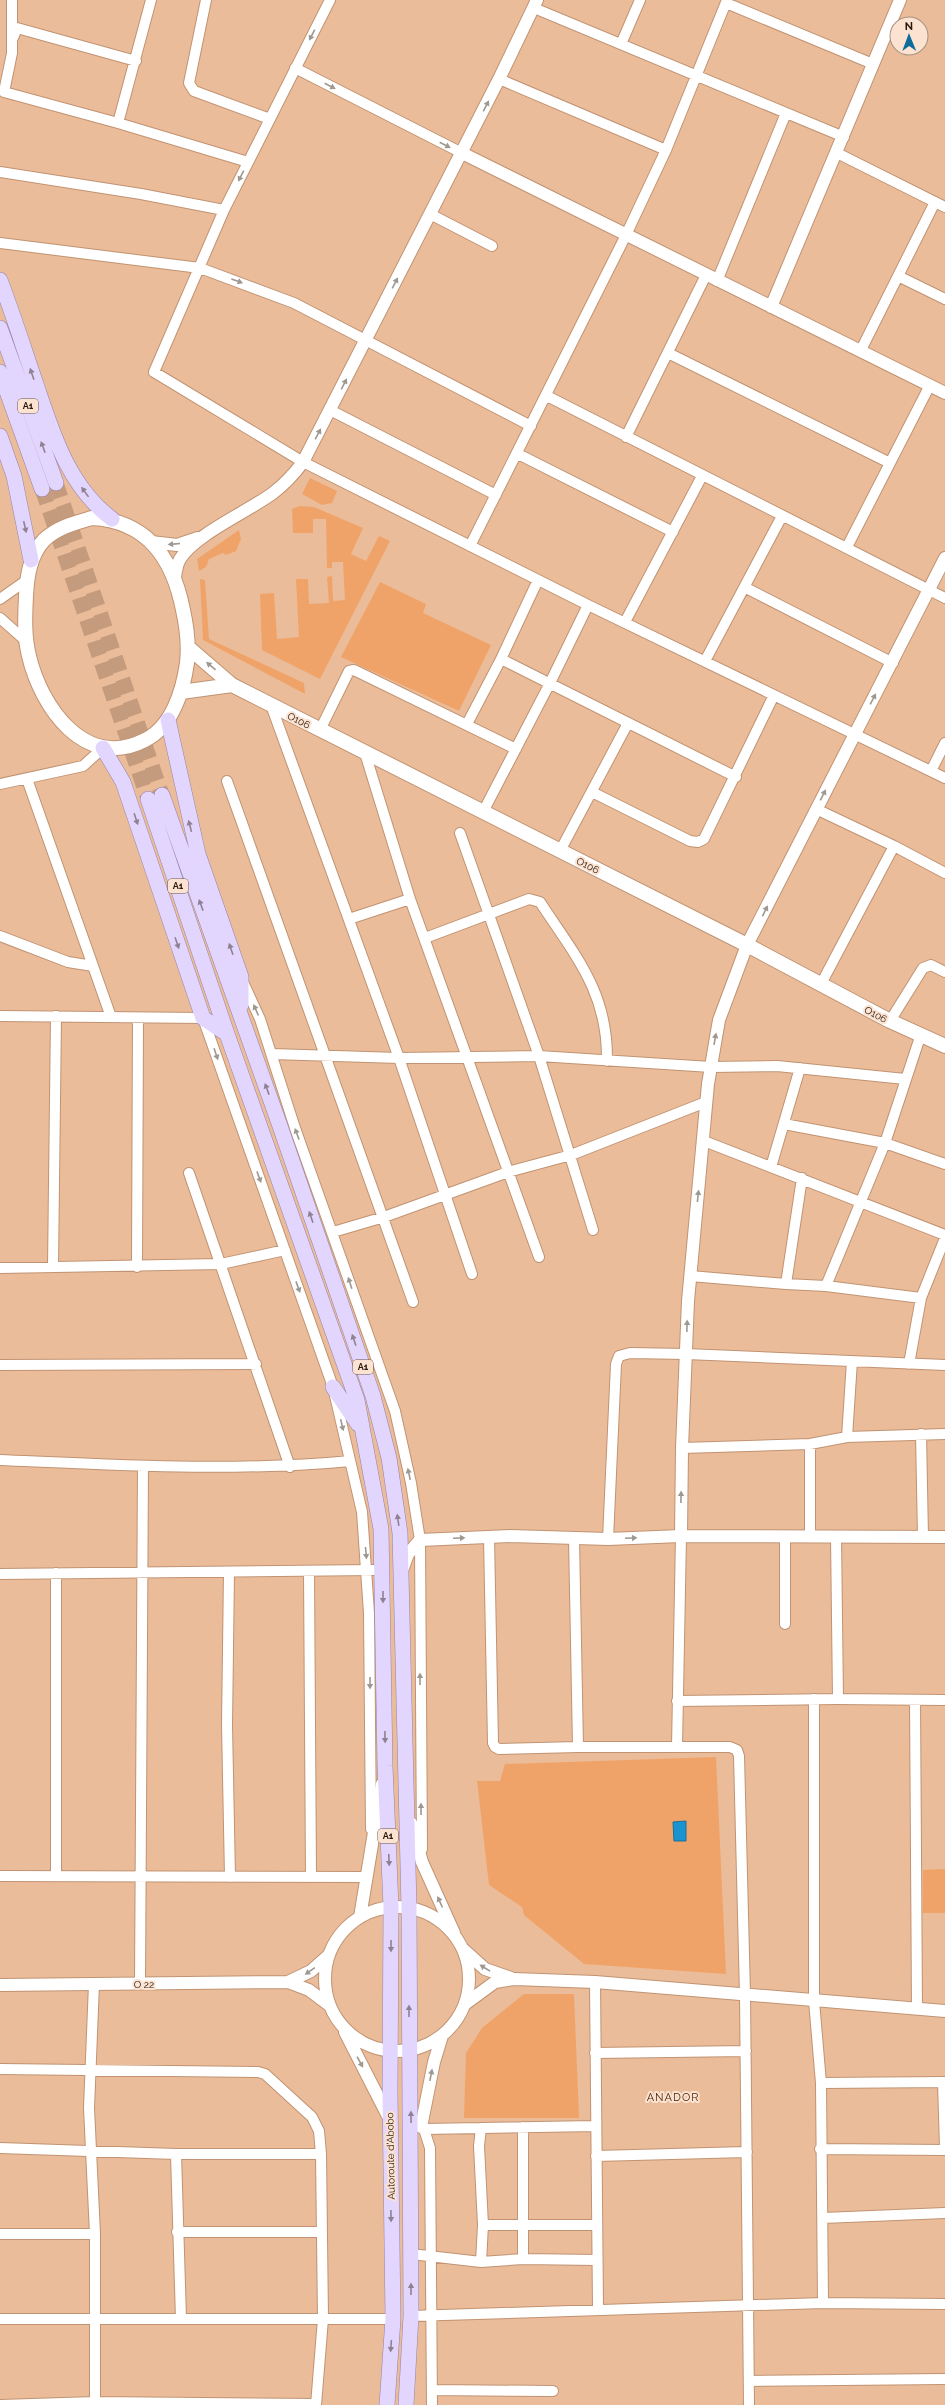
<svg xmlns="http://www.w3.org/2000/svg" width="945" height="2405" viewBox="0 0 945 2405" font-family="Raleway,sans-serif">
<rect width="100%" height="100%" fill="#ebbc99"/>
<path fill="#f0a368" d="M310 478 337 491 332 503 322 505 302 494Z
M300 506 314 507 363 528 351 554 366 561 379 536 390 541 320 679 262 650 260 594 274 593 277 639 299 637 296 579H308L309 604 329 603 327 577 332 576 333 601 345 600 343 562H332V568H327L326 519H313V533H293L292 509Z
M239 530 241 539 236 551 226 555 223 553 209 559 206 567 199 571 197 559Z
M200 579 205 580 209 639 304 683 305 694 203 640Z
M380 582 426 604 423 613 491 645 459 711 341 657Z
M716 1757 726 1974 584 1964 524 1915 522 1907 489 1885 477 1781H500L505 1764Z
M945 1869V1913H923V1870Z
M524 1994H574L579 2118H464L466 2053 482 2028Z"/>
<path fill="#1994d1" stroke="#1e6f96" d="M686 1821V1841H674L673 1822Z"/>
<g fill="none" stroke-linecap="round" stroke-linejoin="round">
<path stroke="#c49b7d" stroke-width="15" stroke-dasharray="15 8" stroke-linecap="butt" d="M56 483 162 795
M42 489 148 799"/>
<g stroke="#c19372" stroke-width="12">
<path id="minor" d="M12 0V53L4 92 118 123 248 162
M206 0 189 83 194 91 270 119
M330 0 224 210 154 372 303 462 588 605 945 778
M726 3 873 64
M534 8 844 137
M13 38 17 28 136 61
M621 44 640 0
M295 68 462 153
M499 79 666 150
M118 123 151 0
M837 153 945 207
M0 172 141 194 224 210
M430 214 492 246
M0 243 200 268 294 303 531 426
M898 276 945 299
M717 281 786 113
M861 350 935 202
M668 353 890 463
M547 396 945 598
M330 410 496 495
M626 437 706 275
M518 454 673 532
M470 546 625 237 666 150 727 0
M847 547 930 385
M746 588 893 663
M0 599 27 580
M0 618 26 641
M625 622 702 476
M501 659 736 777
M705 661 782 516
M271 705 399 1058 472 1274
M467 724 501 659 538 580
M320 730 349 671 354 670 516 749
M365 753 410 899 539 1257
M931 771 945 743
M27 779 111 1017
M227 781 413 1302
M0 784 83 766 103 748
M592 792 690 841 698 842 704 839 774 695
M816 809 894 846 945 873
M483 812 550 683 588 605
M460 833 539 1056 593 1230
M560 851 628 723
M349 919 410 899
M0 936 68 962 93 966
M425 938 529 899 540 902C576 957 608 992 607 1061
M243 982 260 1019 295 1128 395 1411 411 1483 420 1540 422 1849
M821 984 894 846
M0 1016 203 1018 333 1387 362 1512 369 1613 371 1829
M890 1021 923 968 931 965 945 972
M272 1054 399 1058 539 1056 711 1067 777 1066 905 1079
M784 1124 885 1143 945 1164
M704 1141 945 1235
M771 1167 800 1068
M189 1173 290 1467
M333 1232 384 1217 508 1172 571 1155 706 1102
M53 1267 56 1016
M137 1267 138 1018
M0 1268 221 1264 285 1250
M690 1276 786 1284 826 1286 921 1298
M786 1284 802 1178
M826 1286 885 1143 921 1034
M909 1364 921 1298 945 1238
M0 1365 256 1364
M921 1434 923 1537
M847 1437 852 1361
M810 1444V1537
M682 1448 810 1444 847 1437 945 1434
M0 1460C117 1465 234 1472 350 1461
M785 1536V1624
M836 1536 838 1699
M489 1537 493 1743 495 1747 499 1749 578 1747 574 1538
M608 1539 616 1364 619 1356 630 1353 686 1354 945 1365
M309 1571 311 1877
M229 1572 227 1725 230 1877
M0 1574 374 1570
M814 1699V2001L821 2083 823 2303
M915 1700 917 2009
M677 1701 838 1699 945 1700
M578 1747H730L737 1750 739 1756 745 1994 749 2405
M677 1747 681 1536
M0 1876 366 1877
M56 1876V1573
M595 1982 598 2308
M94 1984 89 2108 95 2234V2405
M140 1984 143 1466
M595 2053 746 2051
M0 2069 258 2072 265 2074 312 2117 319 2131 321 2154 323 2319 316 2405
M943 2082 945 2148
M821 2083 945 2082
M421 2127 424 2129 430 2148 432 2405
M424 2129 596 2126
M0 2148 176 2154H321
M820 2149 945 2150
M176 2154 181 2319
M596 2156 747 2152
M823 2218 945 2213
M483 2225H596
M177 2232H322
M0 2234H95
M411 2254 481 2262 523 2259 596 2260
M523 2259V2127
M481 2262 483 2225 479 2146 481 2128
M411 2316 823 2303 945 2304
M0 2319H393
M749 2381 945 2379
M433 2390 553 2391
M0 2405 95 2402 316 2404"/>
</g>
<g stroke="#c19372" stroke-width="14">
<path id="tertiary" d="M462 153 945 393
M771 307 900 0
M151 542 177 545 198 538
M175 577C176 570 177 564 180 559 194 535 249 511 273 493 285 484 294 474 303 462L499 79 537 0
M681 1536 682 1448 688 1301 708 1084 719 1020 747 945 945 558
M403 1568 408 1554 420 1540 511 1536 608 1539 681 1536 945 1537
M411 1823 422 1862 454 1933
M325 1979a72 72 0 1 1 144 0a72 72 0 1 1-144 0Z
M360 1917 382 1784
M464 1950 485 1969 511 1978
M288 1982 309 1990 329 2005
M0 1985 288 1982 311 1971 329 1955
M465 2004 495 1982 514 1979 595 1982 945 2011
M345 2032 390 2120
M421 2127 434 2062 442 2036"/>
</g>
<g stroke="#c19372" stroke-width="16">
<path id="secondary" d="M92 518C148 521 173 559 183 610 187 628 189 645 187 663 183 691 172 727 145 740 85 771 41 707 29 656 24 636 25 616 26 596 27 576 30 555 44 540 58 527 75 523 92 518Z
M189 648 232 685 747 945 890 1021 945 1046
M181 692 232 685"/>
</g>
<g stroke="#9582a9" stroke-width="16">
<path id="primary" d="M0 280C13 314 24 349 36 384 53 434 68 486 112 519
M0 328 56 483
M0 372 42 489
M0 436 14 476 31 560
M168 720 198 854 241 977V1005
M103 748 123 782 203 1018 227 1034
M162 795 280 1126 373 1396 389 1458 400 1533 409 1908 411 2316 406 2405
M148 799 227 1034 357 1400 381 1529 385 1766 391 1907 390 2093 393 2319 387 2405
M333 1387 358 1424"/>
</g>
<use href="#minor" stroke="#fff" stroke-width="10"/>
<use href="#tertiary" stroke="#fff" stroke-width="12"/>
<use href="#secondary" stroke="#fff" stroke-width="14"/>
<use href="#primary" stroke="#e2d6fe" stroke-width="15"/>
</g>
<defs><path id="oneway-solid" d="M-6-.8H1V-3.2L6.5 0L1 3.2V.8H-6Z"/></defs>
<g fill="#9f9891">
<use href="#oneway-solid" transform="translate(312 35) rotate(117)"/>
<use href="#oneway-solid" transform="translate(330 86) rotate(27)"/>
<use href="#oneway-solid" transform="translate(486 106) rotate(-63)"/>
<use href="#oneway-solid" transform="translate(445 145) rotate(27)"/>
<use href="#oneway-solid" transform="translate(241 176) rotate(117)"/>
<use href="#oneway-solid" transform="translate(237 281) rotate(20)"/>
<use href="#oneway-solid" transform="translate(395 283) rotate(-63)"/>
<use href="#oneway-solid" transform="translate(344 384) rotate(-63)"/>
<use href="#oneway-solid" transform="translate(318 434) rotate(-62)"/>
<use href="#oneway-solid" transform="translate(174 544) rotate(175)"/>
<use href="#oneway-solid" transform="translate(211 666) rotate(-140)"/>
<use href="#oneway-solid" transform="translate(873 699) rotate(-62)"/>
<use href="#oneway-solid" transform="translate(823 795) rotate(-63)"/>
<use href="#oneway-solid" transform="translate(765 911) rotate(-64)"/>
<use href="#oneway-solid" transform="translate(256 1010) rotate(-114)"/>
<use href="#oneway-solid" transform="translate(715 1039) rotate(-80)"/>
<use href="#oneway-solid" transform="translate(216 1054) rotate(71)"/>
<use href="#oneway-solid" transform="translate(297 1134) rotate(-110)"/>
<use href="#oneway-solid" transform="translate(259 1177) rotate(70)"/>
<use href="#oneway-solid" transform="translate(698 1196) rotate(-84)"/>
<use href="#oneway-solid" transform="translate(350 1283) rotate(-108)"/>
<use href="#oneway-solid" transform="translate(298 1287) rotate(70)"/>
<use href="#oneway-solid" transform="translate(687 1326) rotate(-88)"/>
<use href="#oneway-solid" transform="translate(342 1425) rotate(77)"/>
<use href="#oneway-solid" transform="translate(409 1474) rotate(-102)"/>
<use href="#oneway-solid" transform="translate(681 1497) rotate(-89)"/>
<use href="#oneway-solid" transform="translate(459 1538) rotate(-3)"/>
<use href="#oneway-solid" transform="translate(631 1538) rotate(-2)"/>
<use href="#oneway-solid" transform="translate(366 1553) rotate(85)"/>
<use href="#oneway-solid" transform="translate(420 1679) rotate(-90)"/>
<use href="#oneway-solid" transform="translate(370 1683) rotate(90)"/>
<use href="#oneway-solid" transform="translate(421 1809) rotate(-90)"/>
<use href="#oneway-solid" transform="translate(440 1902) rotate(-114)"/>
<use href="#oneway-solid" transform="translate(485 1968) rotate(-148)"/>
<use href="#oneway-solid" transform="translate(310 1971) rotate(145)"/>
<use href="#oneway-solid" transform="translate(360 2062) rotate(61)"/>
<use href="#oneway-solid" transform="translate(431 2075) rotate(-79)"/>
</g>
<g fill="#8f8191">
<use href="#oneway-solid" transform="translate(32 374) rotate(-109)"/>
<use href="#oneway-solid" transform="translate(43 447) rotate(-110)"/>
<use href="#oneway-solid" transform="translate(85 492) rotate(-126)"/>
<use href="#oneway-solid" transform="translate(25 527) rotate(77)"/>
<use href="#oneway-solid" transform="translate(136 819) rotate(72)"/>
<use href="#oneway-solid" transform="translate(190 826) rotate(-104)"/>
<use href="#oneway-solid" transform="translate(201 905) rotate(-110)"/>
<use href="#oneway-solid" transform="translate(177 943) rotate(71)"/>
<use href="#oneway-solid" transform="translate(231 949) rotate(-109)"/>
<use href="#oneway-solid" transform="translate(267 1089) rotate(-110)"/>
<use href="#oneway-solid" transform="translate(311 1217) rotate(-109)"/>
<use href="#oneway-solid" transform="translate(354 1340) rotate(-109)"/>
<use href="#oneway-solid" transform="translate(398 1520) rotate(-98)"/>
<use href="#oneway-solid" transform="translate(383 1597) rotate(90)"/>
<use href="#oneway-solid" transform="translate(385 1737) rotate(89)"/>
<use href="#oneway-solid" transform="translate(389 1860) rotate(88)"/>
<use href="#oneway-solid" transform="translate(391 1946) rotate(90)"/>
<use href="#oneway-solid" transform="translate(409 2011) rotate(-90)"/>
<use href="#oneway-solid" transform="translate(411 2117) rotate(-91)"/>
<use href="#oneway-solid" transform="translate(391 2216) rotate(89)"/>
<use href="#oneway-solid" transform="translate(411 2289) rotate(-90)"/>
<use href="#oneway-solid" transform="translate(391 2346) rotate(94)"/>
</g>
<g text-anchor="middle" stroke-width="4" stroke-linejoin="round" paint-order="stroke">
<g fill="#fbe2d1" stroke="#695546" stroke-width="1">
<rect x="18" y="399" width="20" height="14" rx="3"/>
<rect x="168" y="879" width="20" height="14" rx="3"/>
<rect x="353" y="1360" width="20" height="14" rx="3"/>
<rect x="378" y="1829" width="20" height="14" rx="3"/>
</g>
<g font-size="9" font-weight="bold" fill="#2a190b">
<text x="28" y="409">A1</text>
<text x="178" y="889">A1</text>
<text x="363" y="1370">A1</text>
<text x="388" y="1839">A1</text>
</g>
<g font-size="10" fill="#2a190b" stroke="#fbe2d1">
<text transform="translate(299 720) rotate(27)" y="4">O106</text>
<text transform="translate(588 865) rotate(27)" y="4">O106</text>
<text transform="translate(876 1014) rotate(28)" y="4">O106</text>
<text x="144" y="1988">O 22</text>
<text transform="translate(390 2156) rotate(-91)" y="4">Autoroute d'Abobo</text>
</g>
<g font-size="11" letter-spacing="1" fill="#4c2604" stroke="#fbe2d1">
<text x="673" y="2101">ANADOR</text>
</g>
</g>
<g transform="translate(909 36) rotate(359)"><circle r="19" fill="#fbe2d1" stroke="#a79282"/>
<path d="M0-3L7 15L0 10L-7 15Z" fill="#0c6d9b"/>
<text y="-6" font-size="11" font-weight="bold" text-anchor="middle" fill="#2a190b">N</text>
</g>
</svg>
